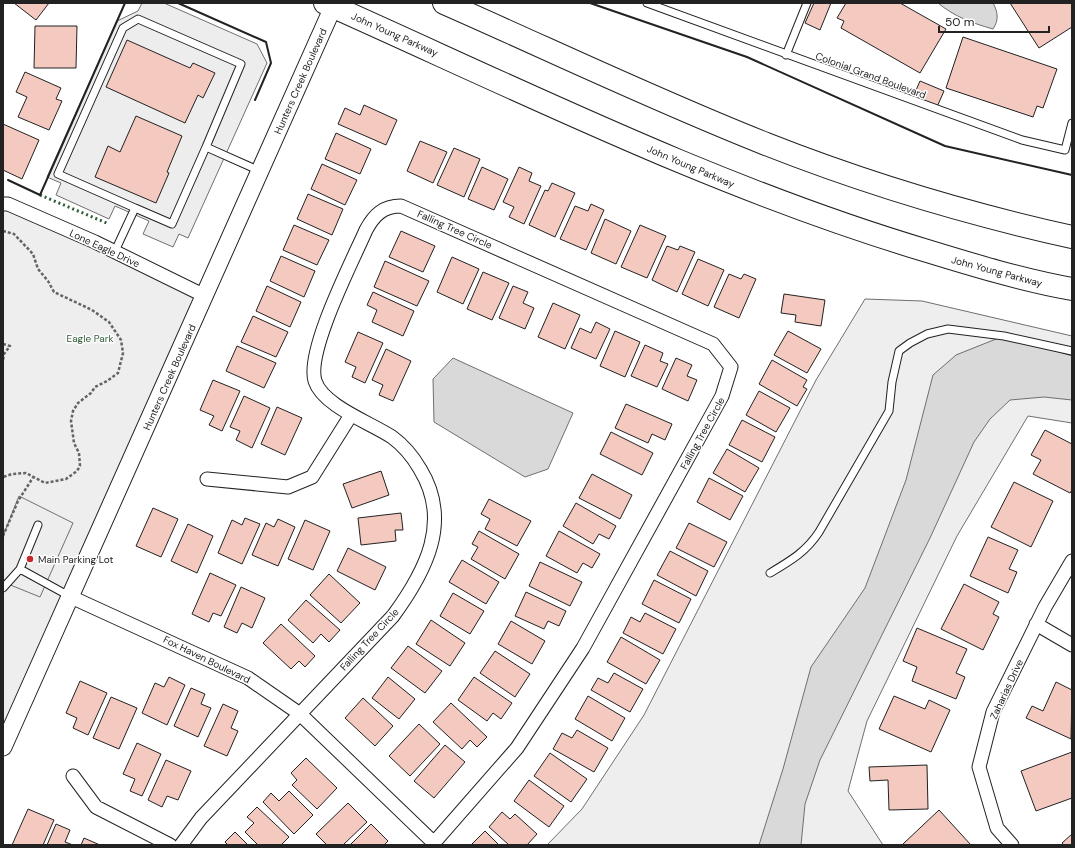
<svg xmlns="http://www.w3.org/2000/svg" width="1075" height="848" viewBox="0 0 1075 848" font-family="'DM Sans',sans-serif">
<rect width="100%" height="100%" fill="#fff"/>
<path fill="#eee" stroke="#6f6f6f" d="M3 204 205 296 3 747Z
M865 299 922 301 1072 336V423L1028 416 957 536 867 721 848 791 883 845H547L582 809 644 715 816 380Z"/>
<path fill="#ededed" stroke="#6f6f6f" d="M142 3H164L257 44 267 63 188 238 179 234 173 247 143 234 149 221 115 206 109 219 56 195 61 183 47 177 117 21 138 11Z
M19 496 73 523 40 597 3 582V536Z"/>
<path fill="#d9d9d9" stroke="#6f6f6f" d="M938 3H993C998 12 999 20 993 29 972 23 955 17 938 3Z
M1001 337 1044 347 1072 356V400L1044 397 1010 400 990 419 974 442 930 538 820 760 805 804 801 845H759L783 769 811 667 865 588 906 480 933 375 956 355Z
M453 358 573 413 548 469 525 477 434 422 433 379Z"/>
<path fill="#f3c9c0" stroke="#222" d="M14 3H49L36 20Z
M814 3H831L820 30 805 23Z
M846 3H900L946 29 920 73 841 28 844 21 837 18Z
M1010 3H1072V27L1039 48Z
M35 26H77L76 68H34Z
M963 37 1057 69 1043 108 1037 106 1033 117 946 88Z
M127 40 190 68 193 63 215 73 203 98 198 95 185 123 106 87Z
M25 72 61 88 56 99 62 101 49 130 18 117 27 97 16 92Z
M920 81 944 91 937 107 913 97Z
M364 105 397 120 386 145 338 124 345 108 360 115Z
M136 116 182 136 167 172 169 173 156 203 95 177 108 146 120 152Z
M3 124 39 140 22 179 3 170Z
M336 133 371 149 360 174 325 159Z
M420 141 447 152 433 183 407 171Z
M454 148 480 159 464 197 437 185Z
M322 164 357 180 345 205 311 189Z
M482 167 508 179 494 210 468 199Z
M519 167 532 173 529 181 541 186 524 224 509 217 514 207 503 202Z
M552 183 575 193 555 237 529 225 545 190 548 191Z
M308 194 343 209 332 235 297 219Z
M591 204 604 210 586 250 560 239 575 206 588 211Z
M605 219 631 231 616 264 591 253Z
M294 225 329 240 317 265 283 250Z
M640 225 666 236 647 278 621 267Z
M401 231 435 246 423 272 389 257Z
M667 246 678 250 680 246 695 252 677 292 652 280Z
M281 256 315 271 304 297 270 281Z
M452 257 479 269 463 304 437 292Z
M698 259 724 270 708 306 682 294Z
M385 261 429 281 417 306 374 287Z
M483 272 509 283 492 320 467 309Z
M729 274 741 279 744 274 756 279 739 318 714 307Z
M267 286 301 302 290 327 256 311Z
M513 286 528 292 523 303 534 308 525 329 499 318Z
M373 292 414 311 403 336 372 322 377 310 367 305Z
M784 294 825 300 821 326 795 322 796 315 781 313Z
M553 303 580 315 565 349 538 337Z
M253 316 288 332 276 357 241 342Z
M596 322 610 329 596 359 571 348 580 328 591 333Z
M615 331 640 342 625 377 600 366Z
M788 331 821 349 807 373 774 355Z
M358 332 383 343 365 383 352 377 356 367 345 362Z
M645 345 663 353 660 361 668 364 657 387 631 376Z
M237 346 276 363 264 388 226 371Z
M386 349 411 361 393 401 379 395 383 385 372 380Z
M676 358 692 365 687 376 697 380 688 401 662 389Z
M772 360 807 380 803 387 807 389 797 406 759 384Z
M213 380 240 391 222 431 209 425 214 416 200 410Z
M759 391 790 408 776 432 746 415Z
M244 396 270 408 252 448 236 440 240 431 230 427Z
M626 404 672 424 665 440 652 434 648 443 615 428Z
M277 407 302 418 285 455 261 444Z
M742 420 775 437 762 462 729 445Z
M1045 430 1072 444V490L1070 493 1033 474 1041 460 1031 455Z
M611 432 653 453 642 475 600 454Z
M727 449 759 468 745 492 713 473Z
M381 471 389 495 352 508 343 484Z
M592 474 632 495 620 519 579 498Z
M709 478 743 496 730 520 697 502Z
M1014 482 1053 501 1031 547 991 527Z
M489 499 531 521 517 546 485 529 490 519 481 514Z
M576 503 616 526 609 539 599 534 593 544 563 526Z
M153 508 178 519 161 557 136 546Z
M401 513 403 530H395L396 541 361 545 358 518Z
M245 518 260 524 242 564 218 553 232 520 242 525Z
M278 519 295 527 278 566 252 555 266 523 274 527Z
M305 520 330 531 313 570 288 559Z
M689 523 727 542 714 567 676 548Z
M188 524 213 536 197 573 171 561Z
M479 531 519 554 505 579 471 559 478 547 472 544Z
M559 531 600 554 592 568 583 563 577 573 546 556Z
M988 537 1018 550 1009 569 1017 572 1008 593 970 576Z
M348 548 386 567 375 590 337 571Z
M670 551 708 571 696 596 657 575Z
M462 560 499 582 486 604 449 582Z
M540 562 582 582 570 606 529 586Z
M210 573 236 585 221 616 213 613 209 622 192 614Z
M329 574 360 603 341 623 310 595Z
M654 580 691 599 679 623 642 604Z
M964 584 999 602 993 614 999 617 983 650 941 629Z
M241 587 265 598 252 628 242 623 237 633 224 627Z
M526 592 566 611 559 626 548 621 544 629 515 616Z
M453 593 484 611 470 634 440 616Z
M306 600 340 630 329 642 321 634 313 643 288 620Z
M645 613 676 629 663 654 623 633 631 617 640 622Z
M431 620 465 643 450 666 416 644Z
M511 621 545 641 532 664 498 644Z
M281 624 315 656 305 667 299 661 291 669 263 643Z
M917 628 967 649 956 673 965 677 956 699 912 681 917 667 903 661Z
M621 637 660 660 646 684 607 662Z
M408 646 442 671 425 693 391 668Z
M495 651 530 674 515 697 480 673Z
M614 673 643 689 630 712 591 690 598 678 608 683Z
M169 677 185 685 167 725 142 713 155 683 164 687Z
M388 677 415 699 399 719 372 698Z
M474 677 512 703 501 719 493 713 487 721 458 700Z
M80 681 107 693 88 735 73 728 77 718 66 713Z
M1056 682 1072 690 1071 739 1026 718 1032 706 1043 711Z
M191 688 205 694 201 704 211 708 198 737 174 726Z
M588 696 625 718 612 741 575 719Z
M894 696 925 709 929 700 950 710 931 752 879 729Z
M111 697 137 708 119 749 93 738Z
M363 698 393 726 375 746 345 718Z
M451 703 487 737 477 747 470 740 462 749 433 722Z
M223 704 238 711 231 728 238 731 227 756 204 746Z
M419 724 440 744 410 776 389 756Z
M577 730 608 748 594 772 553 749 562 733 572 738Z
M137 743 161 754 142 796 130 791 135 779 123 774Z
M445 745 465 762 434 798 414 781Z
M1072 752V798L1036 811 1021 771Z
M550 753 587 779 571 802 534 776Z
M306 758 337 788 317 809 292 785 297 780 291 773Z
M166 760 191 771 178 800 167 796 162 807 148 800Z
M927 765 928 809 889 810 888 780 870 781 869 767Z
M529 780 564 806 549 827 514 801Z
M289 791 313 815 294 834 263 802 271 793 279 801Z
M348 803 367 822 343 845H327L316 834Z
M257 807 289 837 281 845H258L245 832 254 823 247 817Z
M28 809 54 820 43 845H12Z
M939 810 971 845H904L903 844Z
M502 812 510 819 515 814 537 834 527 845H509L489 827Z
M56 824 70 830 65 842 73 845H47Z
M371 824 388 841 384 845H350Z
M485 831 499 845H471Z
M235 832 248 845H228L225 842Z
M1072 834V845H1064L1062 843Z
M84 838 100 845H81Z"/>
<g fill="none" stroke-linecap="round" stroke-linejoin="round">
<g stroke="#222" stroke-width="9">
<path id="service" d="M647 3 1022 140 1065 150 1072 123
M786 55 807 3
M135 208 172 224 206 147
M115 251 135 208 58 174 123 28 138 19 241 64 206 147 260 171
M20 569 38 525
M770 573C790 561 806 552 819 532L889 411 892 382 899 351 910 343 927 334 948 329 1004 336 1072 351
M3 588 20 569 71 597"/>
</g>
<g stroke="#222" stroke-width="15">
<path id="minor" d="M3 204H8L95 242 205 296
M207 479 288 487 312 477 351 415
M71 597 248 678 300 714 434 843
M1036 624 1072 645
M73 776 96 807 170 845
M181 845 201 818 393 616C426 571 452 521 420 469 413 457 403 445 392 437 371 423 323 406 315 381 306 351 352 262 366 230 374 215 383 206 401 206L713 344 731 367 722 396 583 648 517 748 432 845
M1012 845 997 828 979 767 993 712 1045 607 1072 561"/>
</g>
<g stroke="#222" stroke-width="19">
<path id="tertiary" d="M3 747 333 7 336 3"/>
</g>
<g stroke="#222" stroke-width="24">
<path id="trunk" d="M325 3C522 91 717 188 924 250 973 265 1022 280 1072 289
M444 3C551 50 657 101 766 144 865 183 968 214 1072 237"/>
</g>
<path stroke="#646464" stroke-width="2.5" stroke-dasharray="3 2" stroke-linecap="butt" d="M3 231 14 234 33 254 38 269 48 281 54 292 92 310 109 322 121 340 123 353 118 373 107 381 95 387 91 393 78 403 73 411 71 421 74 443 79 453 80 466 77 471 66 479 45 483 26 473 12 474 3 477
M3 344 10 346 4 354 3 360
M3 536 18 501 34 476"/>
<use href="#service" stroke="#fff" stroke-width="7"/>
<use href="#minor" stroke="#fff" stroke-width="13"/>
<use href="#tertiary" stroke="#fff" stroke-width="17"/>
<use href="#trunk" stroke="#fff" stroke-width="22"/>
<path stroke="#2f5e38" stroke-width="3" stroke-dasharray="2 3" stroke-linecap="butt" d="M40 195 109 224"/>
<path stroke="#222" stroke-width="2" d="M178 3 266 42 271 63 255 100
M590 3 747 57 945 146 1072 175
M8 180 40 195 125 3"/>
</g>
<circle fill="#c62828" stroke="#fff" stroke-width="1.5" cx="30" cy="559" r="4"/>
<g text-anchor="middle" stroke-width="3" stroke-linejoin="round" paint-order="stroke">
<g font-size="10" fill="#222" stroke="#fff">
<text transform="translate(395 34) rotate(24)" y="4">John Young Parkway</text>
<text transform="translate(871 75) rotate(20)" y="4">Colonial Grand Boulevard</text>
<text transform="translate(300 81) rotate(-66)" y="4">Hunters Creek Boulevard</text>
<text transform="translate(691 166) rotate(23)" y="4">John Young Parkway</text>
<text transform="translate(455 229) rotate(24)" y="4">Falling Tree Circle</text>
<text transform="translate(105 248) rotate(25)" y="4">Lone Eagle Drive</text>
<text transform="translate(997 271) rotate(15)" y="4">John Young Parkway</text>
<text transform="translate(169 377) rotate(-66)" y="4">Hunters Creek Boulevard</text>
<text transform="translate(702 433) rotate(-61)" y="4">Falling Tree Circle</text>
<text transform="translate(369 639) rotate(-47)" y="4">Falling Tree Circle</text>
<text transform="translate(207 659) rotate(26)" y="4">Fox Haven Boulevard</text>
<text transform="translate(1006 689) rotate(-65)" y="4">Zaharias Drive</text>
</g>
<g font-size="10" fill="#2f5e38" stroke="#fff">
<text x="90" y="342">Eagle Park</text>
</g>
<g font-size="10" fill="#222" stroke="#fff" text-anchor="start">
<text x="38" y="563">Main Parking Lot</text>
</g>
</g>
<rect width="1075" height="848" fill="none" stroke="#222222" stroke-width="8"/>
<path d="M939 26v6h110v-6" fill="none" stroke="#222222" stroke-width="2"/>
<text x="945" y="26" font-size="12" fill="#222222" stroke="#ffffff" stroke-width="3" paint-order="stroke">50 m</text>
</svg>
